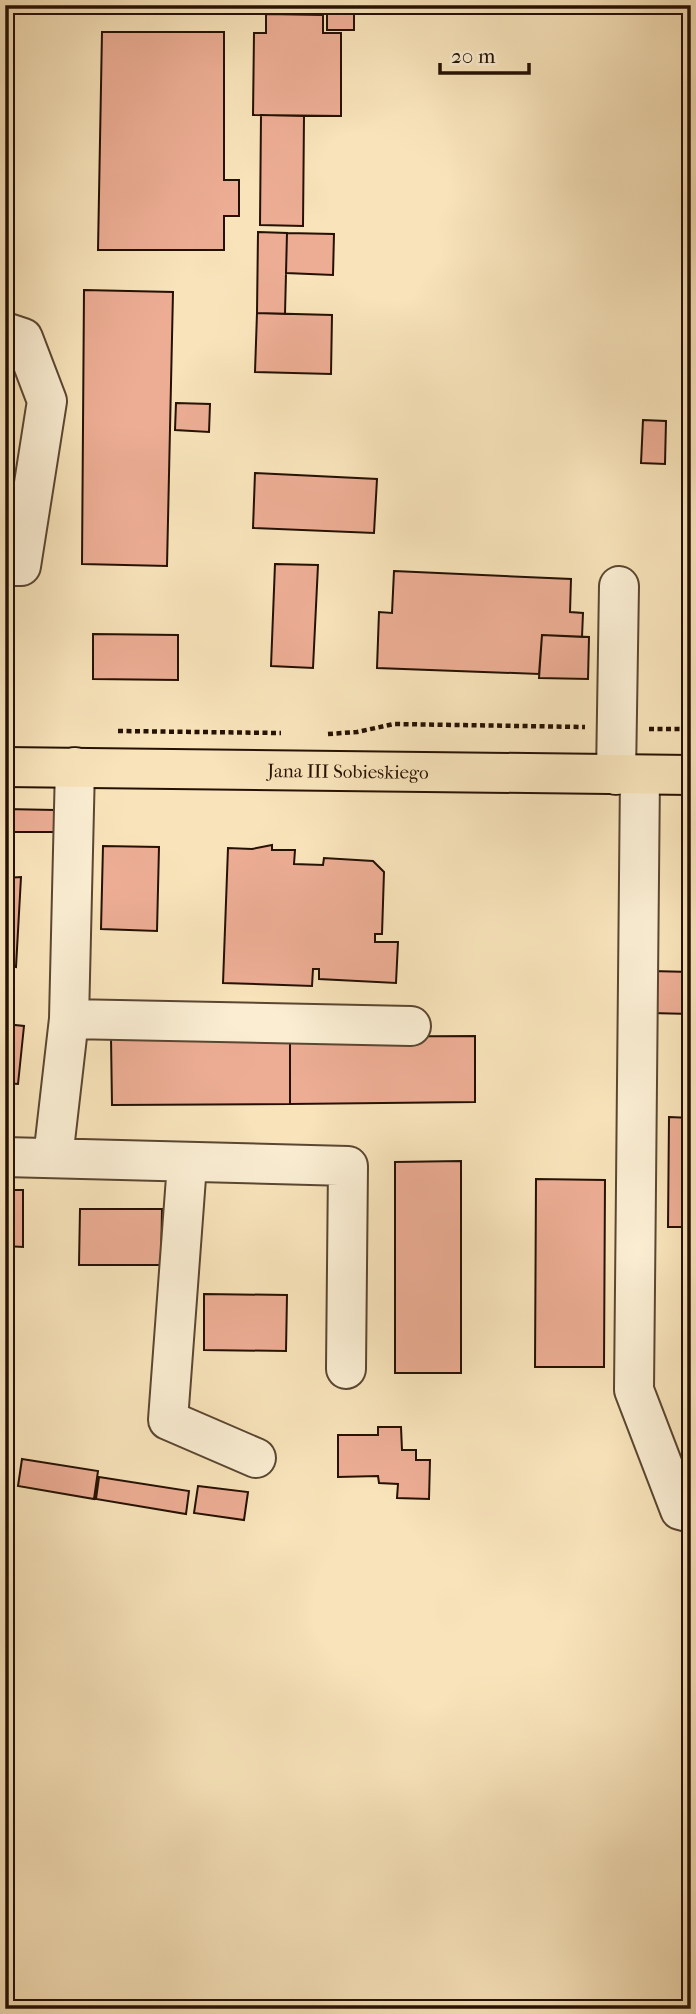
<svg xmlns="http://www.w3.org/2000/svg" width="696" height="2014" viewBox="0 0 696 2014" font-family="'IM FELL French Canon',serif">
<rect width="100%" height="100%" fill="#f8e3ba"/>
<filter id="stains"><feTurbulence type="fractalNoise" baseFrequency=".00286" numOctaves="4"/><feColorMatrix values="0 0 0 0 .2 0 0 0 0 .09 0 0 0 0 .02 0 0 0 .5 -.17"/></filter>
<radialGradient id="worn" r=".72"><stop offset=".6" stop-color="#630" stop-opacity="0"/><stop offset="1" stop-color="#630" stop-opacity=".3"/></radialGradient>
<path fill="#ecad94" stroke="#251103" stroke-width="2" d="M327 5H354V30H327Z
M266 14 323 15V33H341V116L253 115 254 33H266Z
M102 32H224V180H239V216H224V250H98Z
M261 115 304 116 303 226 260 225Z
M258 232 287 233 285 314 257 313Z
M287 233 334 234 333 275 286 273Z
M84 290 173 292 167 566 82 564Z
M257 313 332 315 331 374 255 372Z
M176 403 210 404 209 432 175 430Z
M643 420 666 421 665 464 641 463Z
M255 473 377 479 374 533 253 528Z
M275 564 318 565 313 668 271 666Z
M394 571 571 579 570 612 583 613 582 637 542 635 539 674 377 668 379 612 392 613Z
M93 634 178 635V680L93 679Z
M542 635 589 637 588 679 539 678Z
M5 809 55 810V832H5Z
M272 845V850H295L294 864 323 865 324 858 373 861 384 872 382 934H375V942H398L396 983 319 979V969H313L312 986 223 983 228 848 252 849Z
M103 846 159 847 157 931 101 929Z
M21 877 16 967 5 965V878Z
M651 971 691 972V1014L650 1013Z
M5 1024 24 1026 18 1084 5 1083Z
M475 1036V1102L290 1104V1037Z
M290 1037V1104L112 1105 111 1038Z
M686 1063H691V1118H685Z
M669 1117 691 1118V1362H682L684 1227H668Z
M461 1161V1373H395V1162Z
M536 1179 605 1180 604 1367H535Z
M5 1190H23V1247L5 1246Z
M80 1209H162L161 1265H79Z
M204 1294 287 1295 286 1351 204 1350Z
M682 1362H691V1454H682Z
M378 1427H401L402 1450H416V1460H430L429 1499 397 1498 398 1484 379 1483 378 1476 338 1477V1435H378Z
M22 1459 98 1471 94 1499 18 1486Z
M99 1477 189 1491 186 1514 96 1499Z
M198 1486 248 1492 244 1520 194 1513Z"/>
<g fill="none" stroke-linecap="round" stroke-linejoin="round">
<g stroke="#5a4631" stroke-width="42">
<path id="minor" d="M5 332 23 338 47 401 21 566H5
M616 775 619 586
M640 775 634 1390 680 1510 691 1513
M69 1019 411 1026
M5 1157 348 1166 346 1369
M53 1158 69 1019 75 767
M187 1164 168 1420 256 1458"/>
</g>
<g stroke="#251103" stroke-width="42">
<g id="major">
<path id="s1" d="M5 767 691 775"/>
</g>
</g>
<path stroke="#251103" stroke-width="4.5" stroke-dasharray="5 3.5" stroke-linecap="butt" d="M649 729H691
M118 731 281 733
M328 734 357 732 394 724 585 727"/>
<use href="#minor" stroke="#faedd2" stroke-width="38"/>
<use href="#major" stroke="#f8e3ba" stroke-width="38"/>
</g>
<g text-anchor="middle" stroke-width="5" stroke-linejoin="round" paint-order="stroke">
<g font-size="19" fill="#251103" stroke="#faedd2">
<text dy="7" stroke="none"><textPath href="#s1" startOffset="343">Jana III Sobieskiego</textPath></text>
</g>
</g>
<rect width="696" height="2014" fill="none" stroke="#f8e3ba" stroke-width="28"/>
<rect x="7" y="7" width="682" height="2000" fill="none" stroke="#251103" stroke-width="3.5"/>
<rect x="14" y="14" width="668" height="1986" fill="none" stroke="#251103" stroke-width="2"/>
<path d="M440 63v10h89v-10" fill="none" stroke="#251103" stroke-width="3.5"/>
<text x="451" y="63" font-size="21" fill="#251103" stroke="#faedd2" stroke-width="5" paint-order="stroke">20 m</text>
<rect width="100%" height="100%" filter="url(#stains)"/>
<rect width="100%" height="100%" fill="url(#worn)"/>
</svg>
